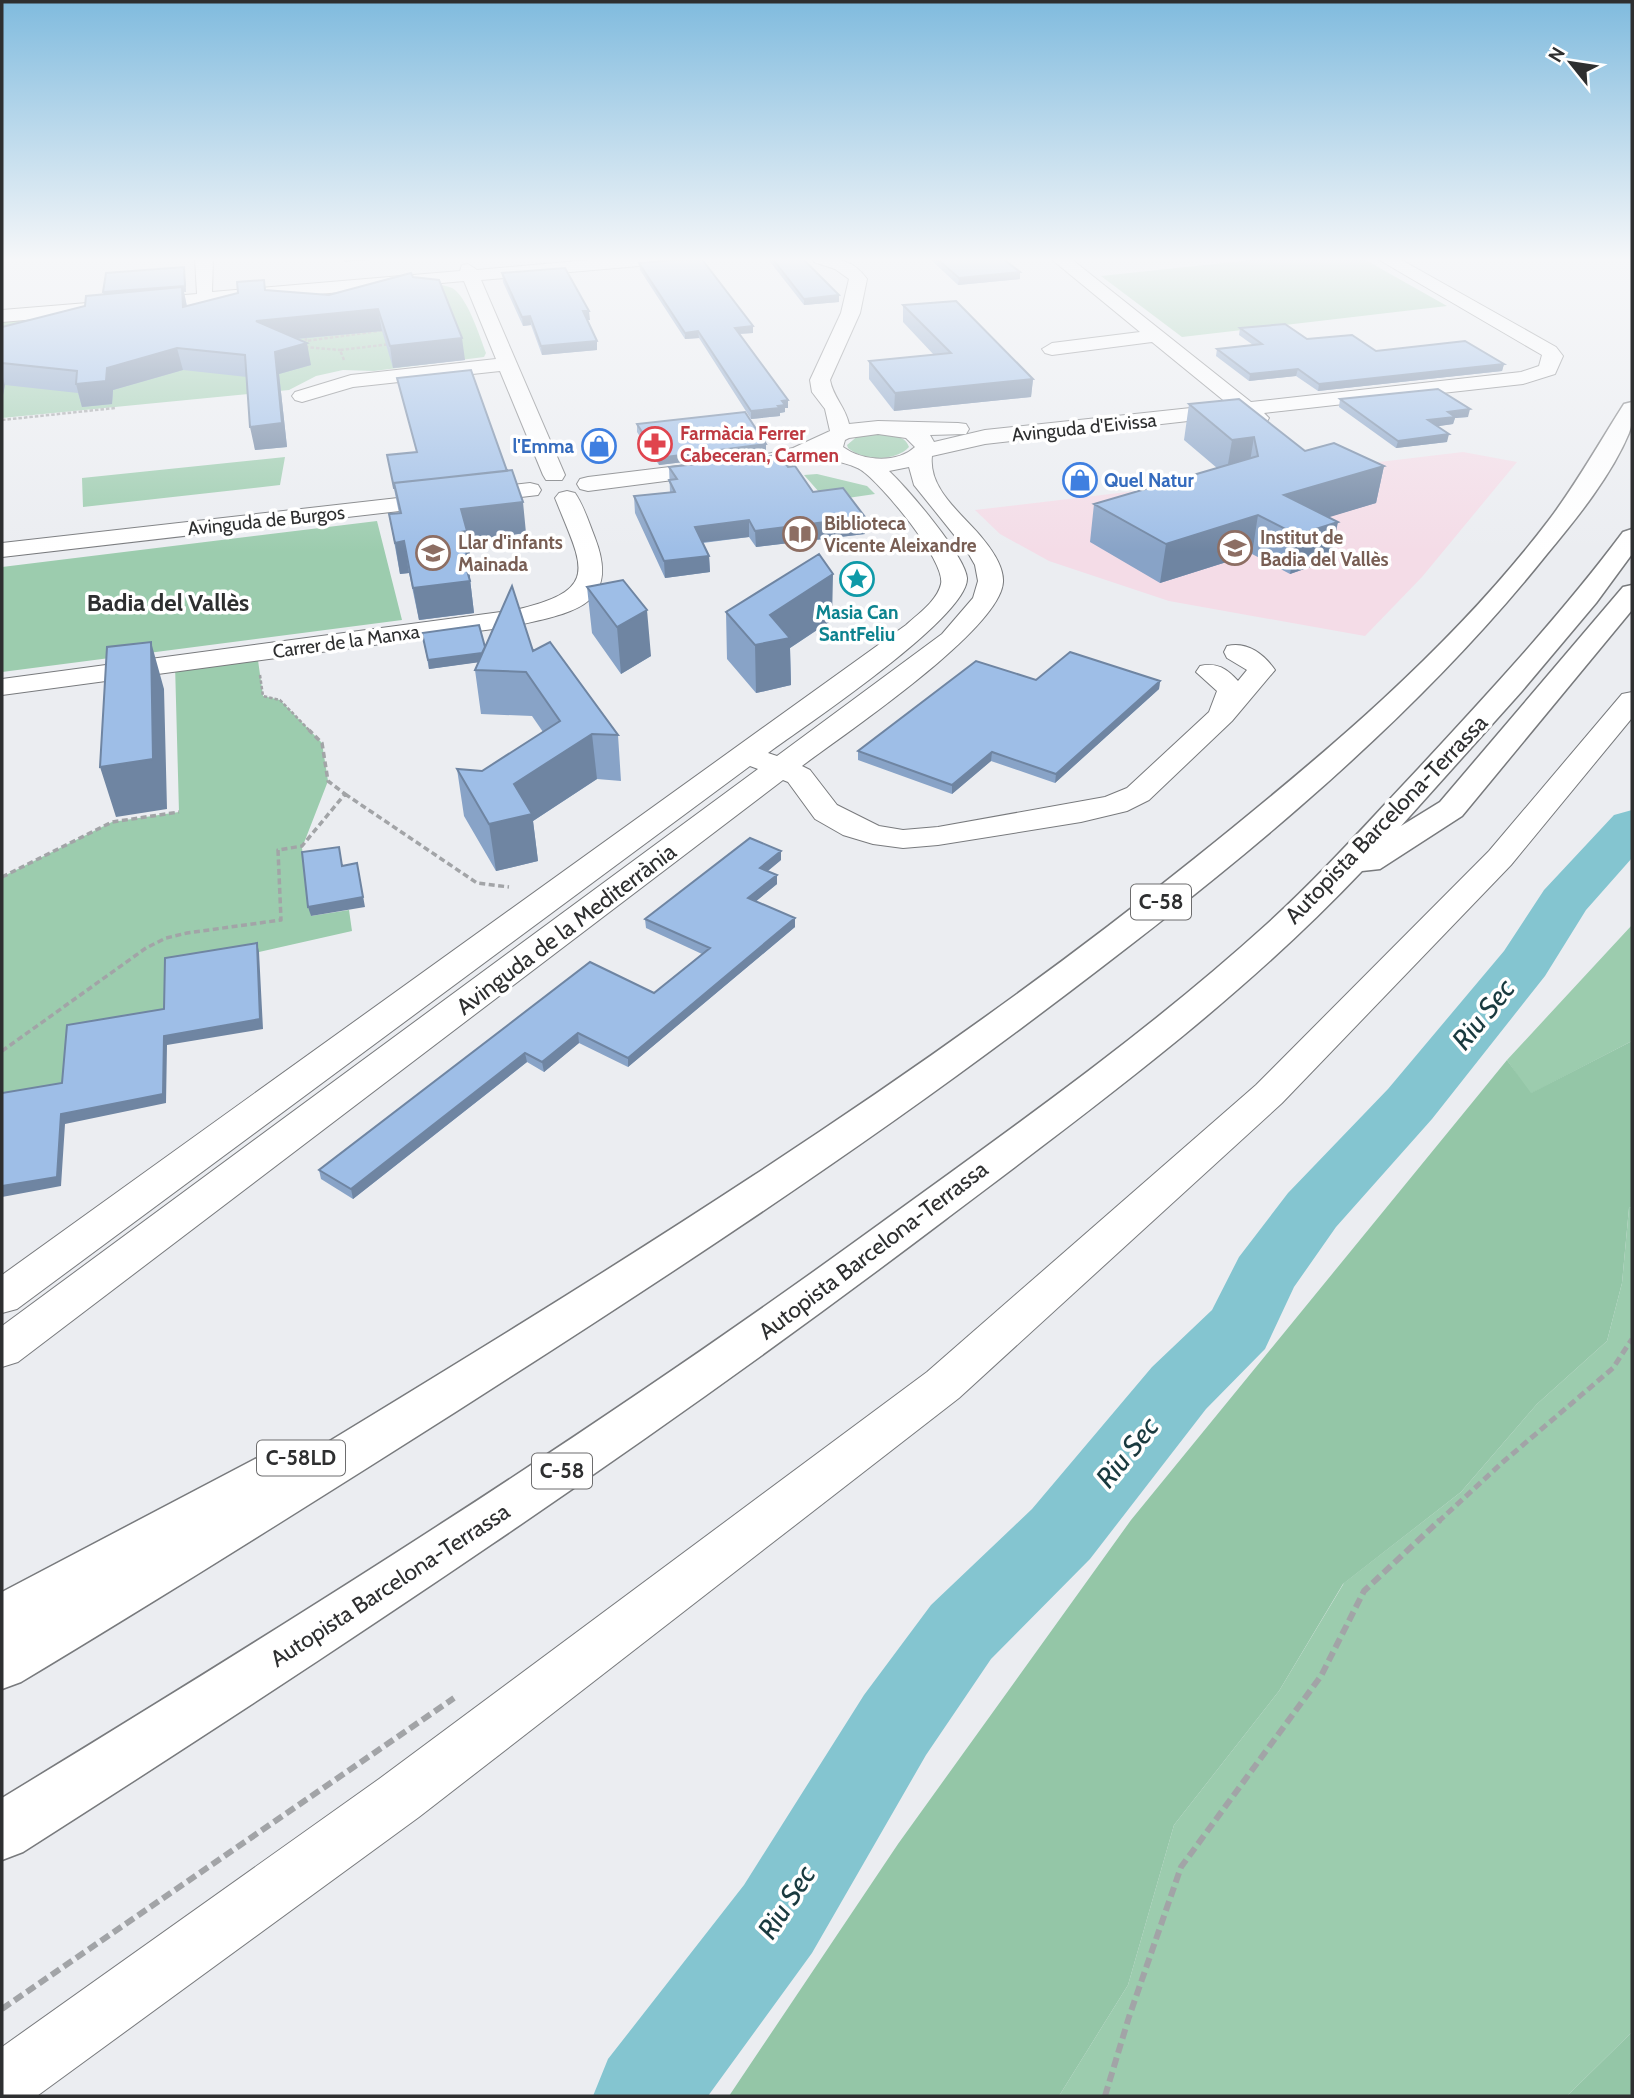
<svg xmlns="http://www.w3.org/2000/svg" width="1634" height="2098" viewBox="0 0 1634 2098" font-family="Cabin,sans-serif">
<rect width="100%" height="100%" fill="#ebedf1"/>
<path fill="#f4dce7" d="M1463 452 1517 462 1422 577 1365 636 1169 601 1049 561 1000 534 975 510Z"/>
<path fill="#9cccae" d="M1271 258H1362L1447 306 1182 337 1101 276Z
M423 284C432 284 443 284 452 288 467 296 480 337 486 353L484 357 374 371 343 370 316 376 289 390 2 418V321Z
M876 433C888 435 905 434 909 447 895 462 863 461 848 448L847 445 859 435Z
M285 457 280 485 83 507 82 478Z
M817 474 867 486 875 494 827 501 804 475Z
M377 521 402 620 2 672V567Z
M257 653 263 696 280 700 322 743 328 781 302 848 311 916 349 910 352 931 259 952 168 967 208 985 110 1085 2 1104V877L112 822 179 812 175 664Z
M1632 925V1041L1530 1094 1507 1060Z
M1632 1207V2032L1567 2096H1059L1128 1985 1174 1825 1279 1691 1344 1583 1461 1492 1537 1404 1607 1341 1622 1283 1629 1208Z"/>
<path fill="#94c6a7" d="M1632 1041V1207L1629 1208 1622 1283 1607 1341 1537 1404 1461 1492 1343 1584 1279 1691 1174 1825 1128 1985 1059 2096H729L898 1844 1131 1520 1507 1060 1531 1093Z
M1632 2032V2096H1567Z"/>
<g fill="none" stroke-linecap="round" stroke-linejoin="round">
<path fill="#84c5d0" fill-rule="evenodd" d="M1632 810V858L1586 910 1545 976 1432 1119 1336 1227 1294 1287 1265 1349 1206 1409 1090 1559 991 1659 926 1755 812 1953 708 2096H593L608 2059 744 1885 864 1695 931 1605 1032 1509 1152 1367 1212 1310 1239 1257 1288 1193 1388 1089 1504 951 1544 890 1614 815Z"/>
<g stroke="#787a7d" stroke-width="2">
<path id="minor" d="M195 258H213L212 292 460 271 462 265 468 264 477 270 612 258H682L673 263 481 280 565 475 562 480H546L543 475 500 371 353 387 302 402 295 400 292 396 295 392 351 375 496 359 464 281 2 322V310L197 294Z
M811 258C835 258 852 258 867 279L860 313 830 380C833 397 845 406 849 424L878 421 958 423 966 424 969 429 966 434 930 435 934 442 985 430 1228 404 1152 342 1052 355 1045 353 1042 349 1052 343 1140 332 1050 258H1070L1251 402 1521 372 1539 366 1542 355 1376 258H1398L1556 347 1563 356 1555 374 1523 384 1264 413 1269 418 1266 423 1258 424 1241 415 985 444 932 456C928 490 963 514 983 539 992 550 1004 567 1003 582 1001 629 843 735 802 766L810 770 837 805 879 826 903 830 938 827 1105 797 1127 788 1209 712 1217 691 1196 672 1200 666C1217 662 1227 669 1238 681L1247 670 1227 658 1224 652 1227 646C1247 641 1264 654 1275 670L1232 721 1149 800 1127 811 1081 822 938 845 903 848 873 844 843 835 815 819 788 782 783 780 18 1362 2 1367V1326L758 769 750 766 17 1309 2 1313V1275L906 625C918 614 937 601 941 584 946 561 881 483 861 470 849 462 834 464 823 451 805 460 775 472 755 467L752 462 755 457 793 448 830 431 825 409 812 392 810 380 841 313 849 279 835 269 814 262ZM878 434 906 438 915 447C897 464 862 461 843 447L845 440 849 438ZM909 467 914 485 967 551 975 565 978 581 973 598 942 634 777 756 768 753C803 727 969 617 967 578 965 555 907 488 889 471Z
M719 461 727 463 730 468 727 473 588 491 580 489 577 484 580 479 588 477Z
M530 483 538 485 541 490 538 495 2 557V543Z
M567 491 575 493C584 506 589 523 595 538 622 608 568 613 515 626L2 695V679L515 610C602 590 583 568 555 498L559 493Z
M1632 692V718L1511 865 1282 1103 959 1398 419 1817 37 2096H2V2047L379 1779 927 1372 1256 1085 1489 851 1622 694Z"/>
</g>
<g stroke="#787a7d" stroke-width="3">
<path id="highway" d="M1632 402C1632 413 1633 423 1629 433 1611 476 1577 518 1547 554 1401 737 1207 889 1020 1029 838 1165 648 1289 457 1411 312 1503 168 1594 21 1682L2 1689V1592L255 1459 272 1453 289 1459 292 1464C601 1276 911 1086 1194 859 1321 757 1450 650 1549 520 1577 483 1599 443 1624 404Z
M1632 529V554L1596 603 1522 691 1401 826 1440 802 1623 587 1632 585V610L1462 816 1380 869 1362 871C1238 1002 1090 1110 946 1219 648 1445 338 1651 23 1852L2 1860V1798C301 1616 597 1430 881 1223 1012 1128 1147 1033 1267 924 1321 875 1369 821 1419 768 1490 691 1561 615 1623 532Z"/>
</g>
<path stroke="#a2a4a7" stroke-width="2.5" stroke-dasharray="3.5 2" stroke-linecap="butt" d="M305 332 306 341 385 330
M305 347 340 350
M344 360 340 350 391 344
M2 420 115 408
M260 675 263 696 280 700 311 732"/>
<path stroke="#a2a4a7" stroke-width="3.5" stroke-dasharray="6 3.5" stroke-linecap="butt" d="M345 794 477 883 509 887
M2 877 112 822 179 812
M2 1051 146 948 166 938 187 933 281 920 278 850 302 846 345 794 328 781 322 743 309 730"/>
<path stroke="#a2a4a7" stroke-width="5" stroke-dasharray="8 4.5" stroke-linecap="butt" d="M1438 1522 1503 1462 1613 1368 1632 1339"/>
<path stroke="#a2a4a7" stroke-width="6" stroke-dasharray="10 5" stroke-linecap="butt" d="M2 2009 454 1698
M1105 2096 1129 2017 1181 1867 1321 1676 1364 1591 1440 1520"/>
<use href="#minor" fill="#fff" fill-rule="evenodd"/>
<use href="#highway" fill="#fff" fill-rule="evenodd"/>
</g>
<path fill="#88a3c7" d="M767 258H802L839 295V302L804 305Z
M929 258H1002L1020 279 958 285Z
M639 263 753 326V333L740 334 788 400V408H785V412L780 413V416L751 419 699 338 685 339 640 270Z
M184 267 186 292H184L187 306 266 290 329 295 413 277 465 360 393 368 382 331 298 339 311 365 279 374 287 447 255 450 247 377 183 370 113 390 112 404 82 407 78 393 5 385 2 400V327L85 306 103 294Z
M502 273 590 320H587L597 350 542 355 531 325 523 326 503 282Z
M903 305 1033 379 1031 397 894 411 869 379V361L934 355 903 322Z
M1240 328 1376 351 1504 364 1502 371 1318 391 1296 376 1249 381 1216 356 1217 349 1253 345 1239 335Z
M397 378 526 533 468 540 471 562H468L474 613 419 620 409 573 400 574 389 514 399 513 387 455 417 452Z
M1340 399 1468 417 1455 418 1453 424 1437 426 1447 442 1396 448 1339 407Z
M1189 404 1305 451 1384 466 1376 503 1328 517 1330 560 1290 574 1252 554 1160 583 1090 542 1094 504 1217 468 1184 440Z
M637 424 766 452 659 465 637 432Z
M669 467H788L813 492 865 517V534L756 547 749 537 703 543 709 556 710 572 665 578 635 513 634 496 670 493Z
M587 587 651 656 621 674 592 633Z
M726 612 832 620 790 648 791 685 756 693 727 659Z
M422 633 485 647 533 651 618 735 621 781 597 779 533 821 538 861 496 871 464 816 457 769 482 771 543 732 532 716 481 714 475 670 478 662 429 669Z
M1036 680 1160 681 1159 689 1055 783 991 761 952 794 858 760V751Z
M781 860 768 871 777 875V884L756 901 795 927 628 1067 579 1043 544 1072 527 1062 353 1199 321 1179 319 1170 590 962 654 993 702 954 646 928 645 919Z"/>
<path fill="#6f85a2" d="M343 258H398L344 262Z
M184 267 186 292H184L187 308 105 299 103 292Z
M1020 272V279L958 285 959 278Z
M839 295V302L804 305V299Z
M378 309 382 331 260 342 256 321Z
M583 311H589L590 320H584Z
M530 316 531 325 523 326 522 317Z
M753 326V333L735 334V328Z
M698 331 699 338 685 339V333Z
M462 338 465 360 393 368 390 346Z
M597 341V350L542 355 541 346Z
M307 343 311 365 279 374 287 447 255 450 250 427 275 352Z
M177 348 183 370 113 390 112 404 82 407 76 384 107 368Z
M1504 364 1502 371 1318 391 1319 384Z
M1298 369 1296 376 1249 381 1250 374Z
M2 374 5 385 2 400Z
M1033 379 1031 397 894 411 895 393Z
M788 400V408H785V412L780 413V416L751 419V411L778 406 782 401Z
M1470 409 1468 417 1455 418 1453 424 1427 428 1428 420 1448 412Z
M1449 434 1447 442 1396 448 1398 441Z
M1254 437 1248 474 1226 476 1232 440Z
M766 444V452L659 465 658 458Z
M1384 466 1376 503 1287 530 1284 495Z
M523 502 526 533 468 540 471 562H468L474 613 419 620 413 588 463 556 460 532 461 509Z
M1258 515 1252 554 1160 583 1166 544Z
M865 517V534L756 547 755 531Z
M749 520V537L696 543 695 527Z
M1338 522 1330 560 1290 574 1297 535Z
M404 541 409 573 400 574 395 543Z
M709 556 710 572 665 578 664 561Z
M833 574 832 620 790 648 791 685 756 693 755 645 770 615Z
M647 610 651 656 621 674 617 627Z
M151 642 164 689 167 809 116 817 100 767Z
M487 653 488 661 429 669 428 660Z
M1160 681 1159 689 1055 783 1056 774Z
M592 734 597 779 533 821 538 861 496 871 489 824 514 784Z
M992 752 991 761 952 794V785Z
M781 851V860L760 877V868Z
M357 863 365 907 311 916 308 907Z
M777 875V884L749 907 748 898Z
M795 918V927L628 1067V1058Z
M257 943 259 952 263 1029 167 1045 166 1103 65 1124 61 1186 2 1197V1186L61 1114 164 1036Z
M578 1033 579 1043 544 1072 542 1062Z
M525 1053 527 1062 353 1199 351 1189Z"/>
<path fill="#9ebee7" stroke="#6f85a2" stroke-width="2" d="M701 258 753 326 735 328 788 400 782 401 785 405 778 406 780 408 751 411 698 331 685 333 639 263Z
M772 258H802L839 295 804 299Z
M936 258H1002L1020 272 959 278Z
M184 267 185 286 103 292 106 273Z
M565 268 589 311H583L597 341 541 346 530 316 522 317 502 273Z
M411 273 413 277 439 280 462 338 390 346 378 309 256 321 307 343 275 352 282 423 250 427 245 355 177 348 107 368 106 381 76 384 77 371 2 363V327L85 306 86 296 182 287 183 307 238 293 237 282 264 280 265 290 329 295Z
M956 301 1033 379 895 393 869 361 951 353 903 305Z
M1285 324 1307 339 1352 335 1376 351 1465 341 1504 364 1319 384 1298 369 1250 374 1217 349 1262 344 1240 328Z
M471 370 507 471 394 483 395 488H394L387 455 417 452 397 378Z
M1438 389 1470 409 1448 412 1455 417 1428 420 1449 434 1398 441 1340 399Z
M1239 399 1305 451 1334 443 1384 466 1284 495 1338 522 1297 535 1258 515 1166 544 1094 504 1258 456 1254 437 1232 440 1189 404Z
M745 412 766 444 658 458 637 424Z
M779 455 788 467 795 466 813 492 843 488 865 517 755 531 749 520 695 527 709 556 664 561 634 496 675 492 669 480 677 479 669 467Z
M512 470 523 502 461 509 467 531 460 532 467 555 463 556 470 581 413 588 404 541 395 543 389 514 401 513 394 483Z
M819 554 833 574 770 615 790 638 755 645 726 612Z
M623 580 647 610 617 627 587 587Z
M512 586 533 651 550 642 618 735 592 734 514 784 532 814 489 824 457 769 482 771 560 721 526 672 475 670Z
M479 625 485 647 482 653 428 660 422 633Z
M151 642 153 759 100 767 107 647Z
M1070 652 1160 681 1056 774 992 752 952 785 858 751 976 661 1036 680Z
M750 838 781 851 760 868 777 875 748 898 795 918 628 1058 578 1033 542 1062 525 1053 351 1189 319 1170 590 962 654 993 710 948 645 919Z
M339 847 342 866 357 863 363 897 308 907 302 852Z
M257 943 260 1019 164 1036 163 1094 61 1114 57 1177 2 1186V1093L62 1083 67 1025 164 1009 165 958Z"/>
<linearGradient id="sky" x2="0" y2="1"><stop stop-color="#80bbde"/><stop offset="0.47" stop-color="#f6f7f9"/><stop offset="1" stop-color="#f6f7f9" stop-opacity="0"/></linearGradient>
<rect width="1634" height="552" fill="url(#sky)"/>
<defs>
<g id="pharmacy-ring" transform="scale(1.75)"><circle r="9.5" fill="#fff" stroke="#e0444e" stroke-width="1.5"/><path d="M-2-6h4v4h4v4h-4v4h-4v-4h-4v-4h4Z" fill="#e0444e"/></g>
<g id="shop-ring" transform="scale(1.75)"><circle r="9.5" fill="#fff" stroke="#3f7fe0" stroke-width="1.5"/><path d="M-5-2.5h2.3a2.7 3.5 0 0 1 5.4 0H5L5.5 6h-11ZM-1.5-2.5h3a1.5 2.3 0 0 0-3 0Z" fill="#3f7fe0"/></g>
<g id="library-ring" transform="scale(1.75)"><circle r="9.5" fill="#fff" stroke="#8d6e63" stroke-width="1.5"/><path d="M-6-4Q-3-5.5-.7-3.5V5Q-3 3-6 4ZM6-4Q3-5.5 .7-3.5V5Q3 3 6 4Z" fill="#8d6e63"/></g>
<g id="school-ring" transform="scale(1.75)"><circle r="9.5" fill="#fff" stroke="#8d6e63" stroke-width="1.5"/><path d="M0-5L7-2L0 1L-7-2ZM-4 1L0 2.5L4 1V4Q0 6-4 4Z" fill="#8d6e63"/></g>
<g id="sight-ring" transform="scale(1.75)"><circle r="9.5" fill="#fff" stroke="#0f9aa8" stroke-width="1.5"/><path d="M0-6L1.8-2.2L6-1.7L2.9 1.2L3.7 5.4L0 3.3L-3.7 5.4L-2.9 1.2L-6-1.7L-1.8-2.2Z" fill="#0f9aa8"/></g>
</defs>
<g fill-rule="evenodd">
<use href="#pharmacy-ring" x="655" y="444"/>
<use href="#shop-ring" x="599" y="446"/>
<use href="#shop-ring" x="1080" y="480"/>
<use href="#library-ring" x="800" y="534"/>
<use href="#school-ring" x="1235" y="548"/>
<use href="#school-ring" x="433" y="553"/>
<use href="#sight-ring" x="857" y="579"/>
</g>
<g text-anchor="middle" stroke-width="7" stroke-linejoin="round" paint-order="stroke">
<g font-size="19" fill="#2e2f30" stroke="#fff">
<text transform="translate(1084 427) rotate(-6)" y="7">Avinguda d'Eivissa</text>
<text transform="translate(266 520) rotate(-6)" y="7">Avinguda de Burgos</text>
<text transform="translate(346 641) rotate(-8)" y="7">Carrer de la Manxa</text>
</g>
<g font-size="19" font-weight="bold" fill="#be3a42" stroke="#fff" text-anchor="start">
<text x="680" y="440">Farmàcia Ferrer<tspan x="680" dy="22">Cabeceran, Carmen</tspan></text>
</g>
<g font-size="19" font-weight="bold" fill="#366cbe" stroke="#fff" text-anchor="end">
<text x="574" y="453">l'Emma</text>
<text x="1104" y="487" text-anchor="start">Quel Natur</text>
</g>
<g font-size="19" font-weight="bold" fill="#785e54" stroke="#fff" text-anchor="start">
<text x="824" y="530">Biblioteca<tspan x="824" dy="22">Vicente Aleixandre</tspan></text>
<text x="1260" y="544">Institut de<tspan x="1260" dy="22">Badia del Vallès</tspan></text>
<text x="458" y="549">Llar d'infants<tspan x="458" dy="22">Mainada</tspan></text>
</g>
<g font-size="19" font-weight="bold" fill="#0d838f" stroke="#fff">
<text x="857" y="619">Masia Can<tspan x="857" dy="22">SantFeliu</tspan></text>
</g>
<g fill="#fff" stroke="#6d6d6e" stroke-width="2">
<rect x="1131" y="884.5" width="60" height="35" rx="5"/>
<rect x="257" y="1440.5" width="88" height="35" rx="5"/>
<rect x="532" y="1453.5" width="60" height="35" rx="5"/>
</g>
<g font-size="21" font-weight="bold" fill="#2e2f30">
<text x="1161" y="909">C-58</text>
<text x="301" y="1465">C-58LD</text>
<text x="562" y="1478">C-58</text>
</g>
<g font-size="23" fill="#2e2f30" stroke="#fff">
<text transform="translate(1386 819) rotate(-46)" y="8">Autopista Barcelona-Terrassa</text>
<text transform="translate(566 929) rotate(-37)" y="8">Avinguda de la Mediterrània</text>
<text transform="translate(873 1250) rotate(-37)" y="8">Autopista Barcelona-Terrassa</text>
<text transform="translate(390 1585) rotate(-33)" y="8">Autopista Barcelona-Terrassa</text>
</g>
<g font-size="24" font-weight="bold" fill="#2e2f30" stroke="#fff">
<text x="168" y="611">Badia del Vallès</text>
</g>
<g font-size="28" font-style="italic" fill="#193a3f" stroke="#fff">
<text transform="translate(1483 1014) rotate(-51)" y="10">Riu Sec</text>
<text transform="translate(1127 1452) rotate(-51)" y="10">Riu Sec</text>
<text transform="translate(786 1902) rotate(-57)" y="10">Riu Sec</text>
</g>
</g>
<rect width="1634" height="2098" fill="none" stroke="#2e2f30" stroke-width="7"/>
<g transform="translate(1571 63) rotate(300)" stroke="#ffffff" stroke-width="5" paint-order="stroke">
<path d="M0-5L12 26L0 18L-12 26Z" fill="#2e2f30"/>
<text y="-10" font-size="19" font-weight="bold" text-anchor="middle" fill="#2e2f30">N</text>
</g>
</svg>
